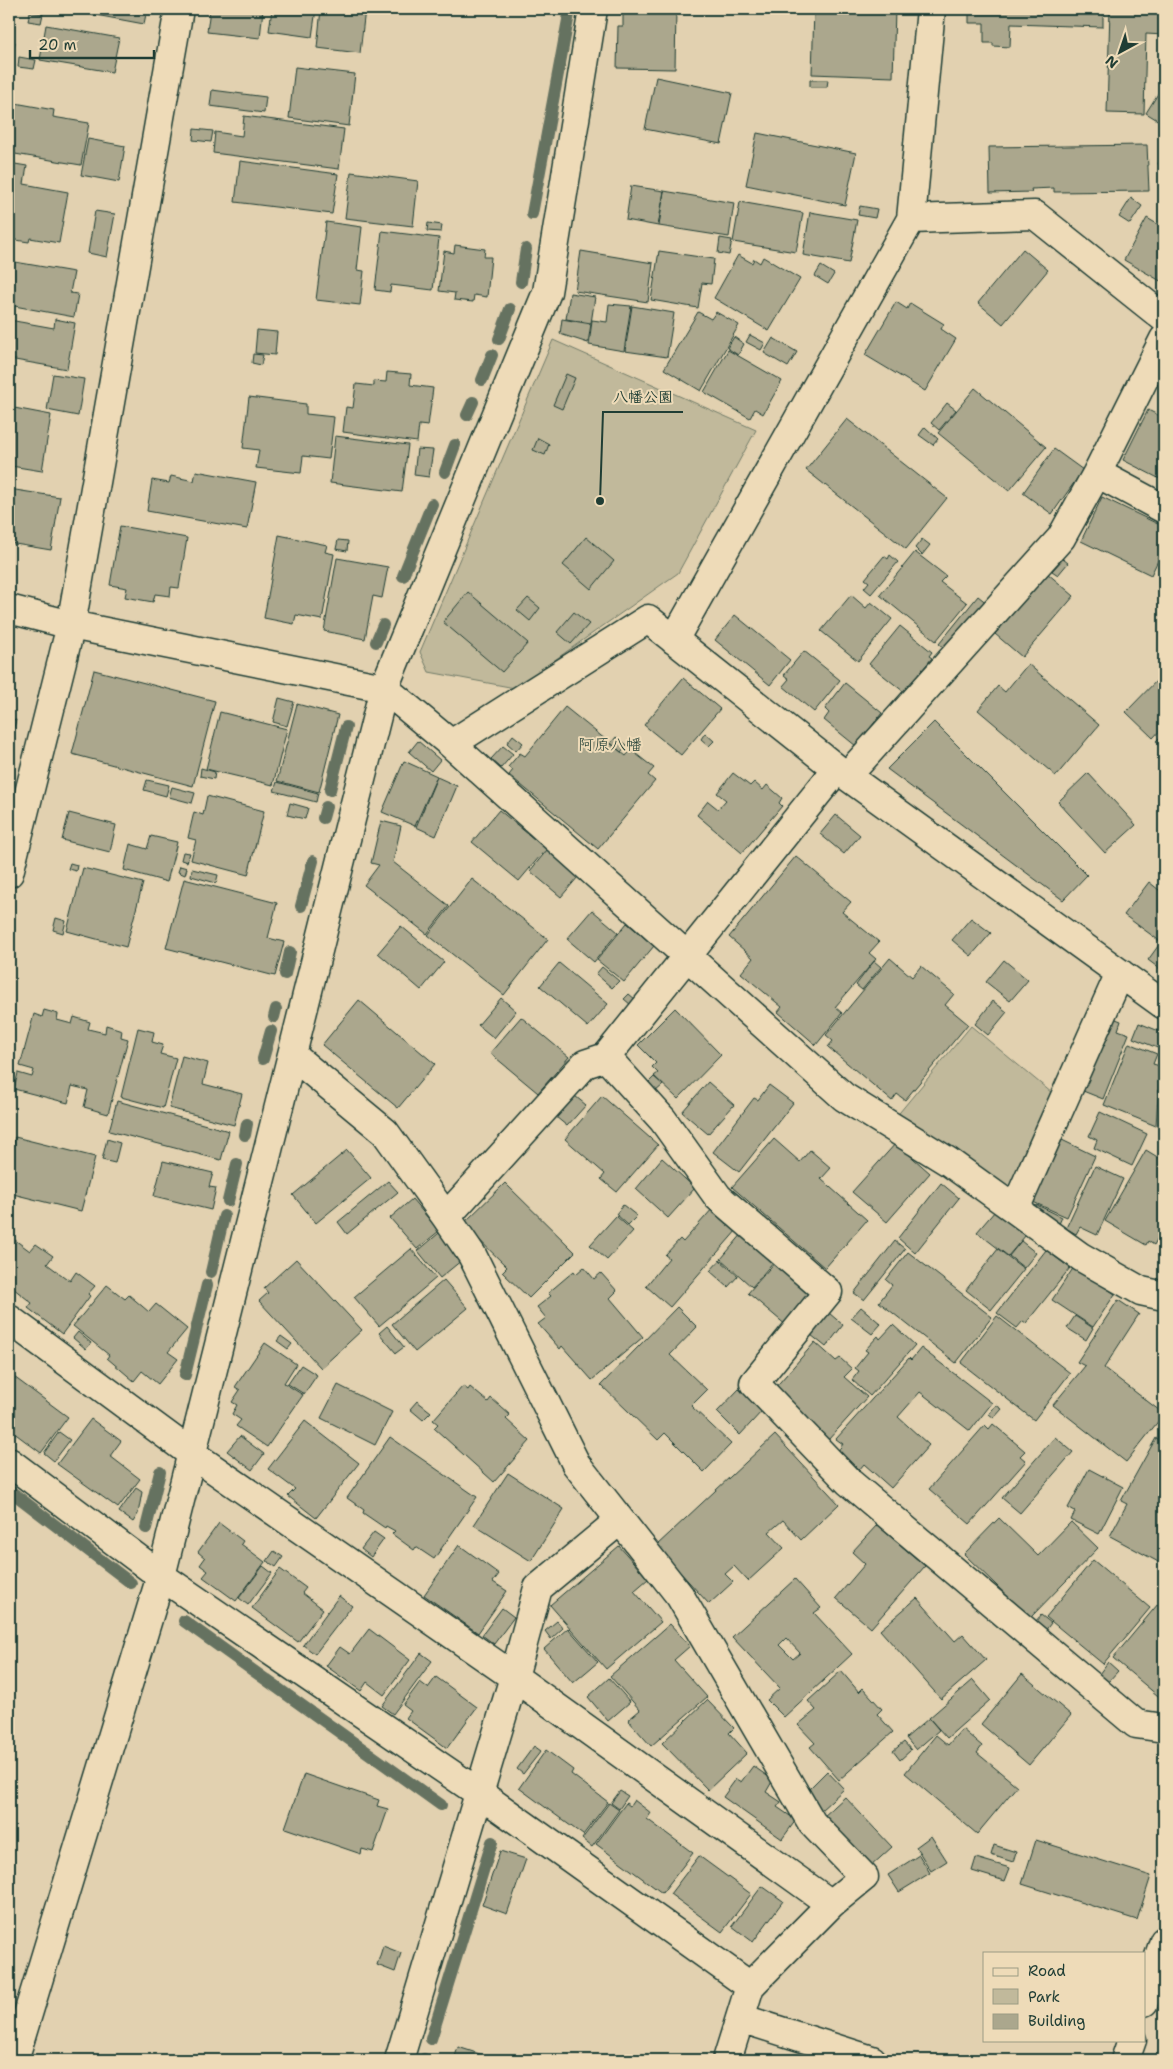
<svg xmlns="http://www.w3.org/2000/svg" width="1173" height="2069" viewBox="0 0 1173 2069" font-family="'Shantell Sans','Klee One',sans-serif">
<rect width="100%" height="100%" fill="#e2d1b0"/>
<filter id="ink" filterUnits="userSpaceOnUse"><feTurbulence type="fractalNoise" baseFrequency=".02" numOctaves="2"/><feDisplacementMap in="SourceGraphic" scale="10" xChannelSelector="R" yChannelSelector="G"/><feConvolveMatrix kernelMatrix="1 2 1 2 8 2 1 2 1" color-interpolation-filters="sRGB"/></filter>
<g filter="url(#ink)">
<path fill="#c1b99b" stroke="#707b68" d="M553 340 756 430 678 573 515 688 429 672 420 652Z
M971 1026 1058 1098 1012 1198 895 1118Z"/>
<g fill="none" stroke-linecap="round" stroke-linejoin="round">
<path stroke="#657260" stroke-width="12" d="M532 214 570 9
M521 282 526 249
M499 339 510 309
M482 380 492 355
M467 415 473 402
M445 472 455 445
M403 576 432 504
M376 642 383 625
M330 790 346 727
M323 818 326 807
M301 906 313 861
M285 974 290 952
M274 1017 276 1009
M263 1059 271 1031
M245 1135 247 1124
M228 1201 237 1164
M211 1272 224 1216
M185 1375 207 1285
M9 1490 131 1583
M146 1528 160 1472
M184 1621 441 1805
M431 2039 492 1842
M424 2060V2059"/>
</g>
<path fill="#aba78d" stroke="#1f3d34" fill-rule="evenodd" d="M41 9H75L74 14Z
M85 9H147L144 24 85 13Z
M210 9H263L260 38 207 32Z
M272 9H316L312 37 269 31Z
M321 9H365L360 53 317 48Z
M623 9H676L675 69 617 68 618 26H623Z
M814 9 895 10 893 77 812 74Z
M969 9H1103V27L1011 24 1010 47 993 46V43H984V23H969Z
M1110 9H1164V35L1146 34 1144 114 1107 113Z
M30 12 43 14 41 23 28 21Z
M46 25 119 38 112 72 40 60Z
M9 41 15 42 9 77Z
M19 57 36 60 34 69 18 67Z
M295 67 355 74 349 126 289 118Z
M656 77 732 93 721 144 645 129Z
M810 80H828L827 87H810Z
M1164 84V124L1146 113Z
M212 90 266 97 264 113 210 106Z
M15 103 54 110 53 117 89 123 81 165 9 153V140Z
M244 116 344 129 339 169 213 153 215 132 242 136Z
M194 129 213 131 211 142 193 140Z
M757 133 856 153 845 205 746 185Z
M88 139 125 146 119 182 81 175Z
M1147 145 1149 191 1054 192V188L1031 189 1032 192 990 193 989 147Z
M1164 154V167L1158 164Z
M240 161 338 174 332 214 235 202Z
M9 163 27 166 24 184 68 192 59 243 30 238 29 242 9 239Z
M351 172 418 181 413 226 345 218Z
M631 186 664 191 658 226 626 220Z
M664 191 734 203 729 237 659 226Z
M1131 198 1142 206 1130 224 1119 217Z
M740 202 803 213 796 252 733 242Z
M860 206 877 209 875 218 858 215Z
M95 211 115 214 107 257 88 253Z
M810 212 857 220 849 263 803 255Z
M1147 218 1164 228V283L1124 260Z
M326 222 362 227 357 270 364 271 360 305 316 300Z
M428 223 442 225 441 232 427 231Z
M382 231 439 238 433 290 391 285 390 292 375 290Z
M720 238 732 240 729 255 718 253Z
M455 245 485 249 484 257H491L487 297 474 295 473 302 454 300 455 293 439 291 444 251 454 253Z
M1023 249 1048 270 1003 324 978 303Z
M581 251 653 263 648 302 575 291Z
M659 251 714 259 711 284 702 283 698 308 651 300Z
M738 255 752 263 754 259 760 263 763 257 800 279 769 331 714 298Z
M9 261 74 272 70 293 78 294 74 317 9 305Z
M821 266 834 274 828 284 815 276Z
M570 293 595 297 591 323 566 319Z
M896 302 907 309 910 303 944 324 941 329 956 339 925 391 865 355Z
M609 304 631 306 624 351 589 345 592 320 607 322Z
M632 306 674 313 667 357 625 351Z
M698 312 711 319 716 312 739 325 701 391 664 369Z
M55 319 75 323 67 369 9 359V320L54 328Z
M562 319 591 324 588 343 560 334Z
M257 330 277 332 275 355 255 353Z
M750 335 765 343 761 350 746 342Z
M734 337 744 344 738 355 727 348Z
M773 338 797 352 788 367 764 353Z
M728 350 782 381 763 414 755 409 750 418 704 392Z
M253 354 263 355 261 365 252 363Z
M387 372 411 374 410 385 433 388 428 426 419 425 417 442 343 432 346 407 353 408 356 384 374 386V381L386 382Z
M53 374 84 379 78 416 47 410Z
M566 374 575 378 562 409 553 405Z
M975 388 1046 447 1009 491 938 433Z
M249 397 306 404V414L334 417 329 459 303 456 301 473 256 468 259 450 243 448Z
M947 403 956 410 939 430 931 423Z
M9 407 51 415 42 471 11 466 12 462 9 461Z
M1148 410 1164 418V481L1123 460Z
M847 419 947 498 906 549 806 470Z
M925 427 938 439 933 445 919 435Z
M335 436 408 445 402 492 330 483Z
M538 438 549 444 545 455 533 450Z
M417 449 433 450 429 477 414 475Z
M1054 449 1083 470 1052 514 1023 493Z
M196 471 256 482 247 529 147 511 152 480 169 483 171 476 194 481Z
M9 489 60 497 51 550 9 543Z
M1102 497 1164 527V548L1151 575 1081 541Z
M120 526 187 538 179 588 171 587 170 596 155 594 153 602 125 597 127 588 110 585Z
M279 535 327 545 325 552 334 554 322 620 296 615 294 624 264 618Z
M586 537 614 561 591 589 563 565Z
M922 539 930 545 922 555 915 548Z
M338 540 348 541 347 551 336 549Z
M915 552 946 576 940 582 967 603 936 641 880 595Z
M890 555 898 562 871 594 864 588 869 582 865 579 884 556 888 559Z
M337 558 388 567 382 598 373 596 365 639 324 631Z
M1063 559 1068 563 1058 575 1052 571Z
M1047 573 1074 596 1022 657 995 634Z
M468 592 528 643 502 672 443 622Z
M851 595 866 608 871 602 892 619 858 661 821 631Z
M978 596 988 604 949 652 939 644Z
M528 598 540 608 530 621 517 610Z
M574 612 589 624 571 644 557 632Z
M735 615 790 660 770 685 715 640Z
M900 626 932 652 929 656 932 658 904 692 869 664Z
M804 651 840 680 814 712 783 686 789 679 784 675Z
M1028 664 1099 725 1056 776 978 710 998 686 1005 692Z
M94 670 215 701 193 786 72 754Z
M1164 673V726L1153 738 1126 712Z
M683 678 720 709 681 755 644 725Z
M845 683 882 713 856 746 824 720 829 713 825 709Z
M279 698 294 702 287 726 273 722Z
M297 704 338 715 319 792 277 781Z
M565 707 626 756 631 750 654 768 648 775 655 781 598 849 509 775 513 770 508 767 520 753 525 756Z
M220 712 287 729 273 785 206 769Z
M9 718 16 720 9 747Z
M934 722 1087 875 1063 900 887 769Z
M705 733 714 741 709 746 701 739Z
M1164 733V749L1156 741Z
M513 735 523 743 516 751 507 743Z
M616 737 627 745 621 752 611 743Z
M418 741 440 760 431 771 409 752Z
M503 746 513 754 501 768 491 759Z
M404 761 437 776 415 826 382 812Z
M201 768 215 772 214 779 200 776Z
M733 773 750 786 754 782 763 790 767 785 782 798 779 803 782 806 742 853 697 815 708 801 718 809 726 800 717 793Z
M1088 773 1136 825 1105 853 1058 802Z
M437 777 457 786 436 836 416 827Z
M147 780 169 785 166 796 144 790Z
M277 782 318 793 316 802 274 791Z
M172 787 195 793 192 803 169 797Z
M207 796 264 811 248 875 191 860 196 840 188 838 194 812 203 815Z
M290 803 308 808 305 819 287 815Z
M499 810 546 849 519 881 472 842Z
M69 813 116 825 110 852 62 840Z
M836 815 860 835 844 854 820 834Z
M381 821 401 826 393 862 449 906 427 934 364 885 379 865 371 863Z
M151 836 177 842 167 882 124 870 130 844 147 849Z
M547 850 578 877 561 897 530 871Z
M183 852 190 853 187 862 181 860Z
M796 856 851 902 842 912 879 942 869 953 876 959 835 1007 842 1013 816 1045 778 1012 782 1007 741 973 753 958 729 937Z
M70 863 77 865 76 871 68 869Z
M180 866 187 868 185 875 178 872Z
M83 868 143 883 126 947 67 931Z
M192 869 218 875 216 883 191 876Z
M184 879 277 903 268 938 284 942 275 976 166 948Z
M472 879 548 939 504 995 428 935Z
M1149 882 1164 894V972L1148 960 1161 942 1124 915Z
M592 910 618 932 594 962 567 939Z
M56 918 66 921 63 933 53 930Z
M971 918 991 933 971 956 952 940Z
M627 923 654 946 624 982 597 960Z
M401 926 444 962 421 990 378 953Z
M890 958 912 977 921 966 954 994 945 1005 968 1024 905 1100 897 1094 892 1101 828 1047 833 1041 826 1035Z
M1004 960 1028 980 1010 1001 986 982Z
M874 961 881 967 862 990 856 985Z
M559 963 608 1004 588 1027 540 986Z
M602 967 619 981 612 988 596 974Z
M629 994 636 1000 631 1005 624 999Z
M501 998 516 1011 494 1038 478 1025Z
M359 1000 435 1064 398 1108 322 1045Z
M993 1001 1007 1012 988 1035 975 1024Z
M675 1008 721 1055 678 1099 654 1076 658 1073 652 1067 656 1063 638 1045Z
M44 1010 58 1014 57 1020 72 1024 74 1017 90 1022 88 1029 105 1033 106 1025 122 1030 121 1037 128 1039 108 1114 84 1107 88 1090 72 1086 68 1103 14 1089 18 1073 32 1077 34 1070 20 1066 34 1014 42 1017Z
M1108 1016 1121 1021 1118 1030 1129 1034 1103 1099 1078 1089Z
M521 1017 569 1057 538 1093 490 1053Z
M1139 1023 1164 1033 1160 1049 1133 1038Z
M138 1028 154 1032 152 1042 163 1045 160 1054 176 1058 163 1108 121 1097Z
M1129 1043 1157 1054 1153 1064 1160 1066 1156 1126 1104 1105Z
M182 1056 208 1063 203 1084 242 1094 234 1125 169 1108Z
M654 1077 663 1085 655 1092 647 1084Z
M708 1082 734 1105 708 1134 682 1112Z
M769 1085 793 1103 739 1172 713 1152 754 1098 758 1100Z
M575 1096 586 1105 567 1126 556 1117Z
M602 1096 658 1145 617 1192 601 1179 605 1174 565 1139Z
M117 1101 229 1131 221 1160 109 1131Z
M1100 1112 1147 1134 1132 1166 1094 1148 1097 1140 1089 1136Z
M15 1137 95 1157 81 1211 9 1193V1143L14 1144Z
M107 1139 120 1143 115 1163 102 1160Z
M774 1139 800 1162 810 1150 831 1168 821 1179 867 1220 825 1268 732 1187Z
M1062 1140 1095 1156 1067 1217 1033 1202Z
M896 1143 930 1173 887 1222 852 1192Z
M347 1150 371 1178 316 1223 293 1195Z
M1146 1150 1164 1161V1213L1160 1221 1164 1224V1227L1154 1245 1148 1241 1146 1245 1105 1221Z
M662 1158 695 1188 668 1218 636 1189Z
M163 1161 213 1173 209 1187 216 1188 211 1210 154 1196Z
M1095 1166 1123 1179 1097 1235 1080 1227 1076 1234 1066 1228Z
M388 1181 398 1192 347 1234 338 1222Z
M505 1183 575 1252 529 1298 502 1272 507 1267 463 1224Z
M941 1183 959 1198 915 1253 898 1238Z
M412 1199 439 1231 417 1249 390 1218Z
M623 1205 637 1216 628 1225 616 1214Z
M1037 1205 1062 1217 1059 1224 1034 1212Z
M713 1208 737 1230 670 1307 646 1286 669 1258 665 1255 680 1239 683 1242Z
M995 1211 1026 1235 1008 1256 977 1232Z
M616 1216 633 1231 607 1260 590 1245Z
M439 1233 462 1260 440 1278 418 1251Z
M743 1233 774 1261 752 1287 721 1259Z
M15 1240 30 1251 36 1244 53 1256 47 1264 70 1281 76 1272 95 1286 88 1294 90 1296 62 1334 28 1308 32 1303 9 1285V1248Z
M895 1241 905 1249 864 1300 854 1293Z
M1021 1241 1036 1253 1024 1268 1009 1256Z
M411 1249 436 1278 379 1326 354 1297Z
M998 1249 1024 1269 991 1310 966 1290Z
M1046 1250 1070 1268 1026 1323 1023 1321 1017 1328 997 1313Z
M908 1252 992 1317 956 1363 879 1302 892 1285 886 1280Z
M296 1259 362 1330 321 1368 259 1301 268 1293 264 1288Z
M720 1260 738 1276 728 1287 710 1271Z
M776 1261 808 1289 809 1301 787 1326 748 1293Z
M584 1267 594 1279 601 1273 617 1291 610 1298 643 1337 592 1380 562 1346 560 1349 538 1324 546 1318 537 1307 551 1296 548 1293 574 1271 576 1274Z
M1074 1267 1115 1294 1093 1327 1052 1300Z
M444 1280 468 1308 415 1352 392 1324Z
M107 1285 125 1299 129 1295 149 1312 156 1304 187 1329 168 1352 178 1359 158 1384 142 1371 134 1381 107 1358 109 1355 73 1326Z
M1118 1300 1139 1314 1104 1368 1164 1414 1126 1462 1053 1405 1085 1366 1077 1362Z
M677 1307 697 1327 670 1355 707 1390 691 1406 731 1444 704 1472 665 1433 658 1440 601 1385Z
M861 1307 881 1324 872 1334 851 1318Z
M829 1313 843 1325 826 1347 811 1335Z
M997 1316 1070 1373 1034 1420 961 1363Z
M1075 1316 1093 1328 1086 1340 1067 1328Z
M893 1325 915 1345 870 1396 852 1380 859 1371 855 1368 868 1352 865 1350 878 1336 880 1339Z
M387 1326 404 1347 396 1353 379 1333Z
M78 1332 91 1343 86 1349 73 1338Z
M281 1336 292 1344 288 1349 277 1341Z
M815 1342 836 1361 840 1358 852 1369 844 1377 867 1397 828 1440 773 1390Z
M265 1343 296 1364 284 1383 303 1395 267 1447 236 1426 241 1420 232 1414 237 1405 232 1402 240 1390 235 1387Z
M921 1348 992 1403 970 1431 920 1392 898 1417 929 1445 891 1488 864 1464 859 1470 838 1451 843 1444 836 1439 909 1358 911 1360Z
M9 1356 15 1361 9 1369Z
M301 1365 317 1375 304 1394 288 1384Z
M10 1374 68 1417 41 1453 9 1429Z
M338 1385 392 1412 375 1445 321 1418Z
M463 1386 468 1390 470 1387 488 1402 491 1398 510 1415 506 1419 530 1441 494 1482 434 1428 438 1424 433 1420Z
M739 1389 762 1411 740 1435 717 1412Z
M417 1401 431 1412 423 1420 410 1409Z
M996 1405 1002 1409 994 1418 989 1414Z
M91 1419 121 1441 110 1456 140 1479 118 1508 57 1464Z
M305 1421 359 1463 316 1518 288 1496 295 1489 268 1469Z
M993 1424 1025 1451 1020 1456 1026 1461 970 1524 929 1489 985 1425 989 1429Z
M59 1432 70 1440 54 1461 44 1453Z
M775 1435 839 1504 801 1540 783 1520 769 1532 784 1548 748 1581 734 1566 725 1574 733 1582 709 1604 656 1546Z
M240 1436 264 1454 252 1470 227 1451Z
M390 1437 477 1497 434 1559 416 1547 414 1550 392 1534 395 1531 386 1526 385 1528 363 1513 364 1510 347 1498Z
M1055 1437 1073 1452 1020 1513 1002 1498Z
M1156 1438 1164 1442V1472L1159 1482 1164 1485V1565L1110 1536 1127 1504 1121 1501Z
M1089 1469 1123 1487 1099 1534 1071 1520 1075 1512 1068 1508Z
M508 1473 564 1509 531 1561 474 1525Z
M136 1488 142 1492 138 1514 133 1522 119 1512Z
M999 1518 1038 1556 1071 1522 1098 1548 1030 1618 964 1554Z
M219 1523 243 1541 241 1544 265 1562 236 1601 203 1577 208 1571 200 1565 205 1558 198 1552Z
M877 1525 925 1566 871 1628 836 1598 865 1564 852 1552Z
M374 1532 384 1539 371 1557 361 1549Z
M459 1545 499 1574 493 1582 507 1591 478 1633 424 1595Z
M619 1546 648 1579 634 1591 661 1622 606 1669 550 1605Z
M274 1551 283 1557 276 1567 267 1561Z
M1093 1560 1150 1608 1103 1664 1046 1617Z
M263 1566 272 1573 248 1605 239 1598Z
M280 1569 306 1588 302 1593 323 1609 298 1642 252 1608Z
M795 1579 821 1608 814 1613 852 1654 784 1717 767 1700 780 1688 732 1637ZM786 1638 800 1653 793 1659 779 1645Z
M339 1596 352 1606 315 1654 303 1645Z
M917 1598 955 1641 963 1634 986 1660 941 1699 880 1630Z
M1158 1604 1164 1609V1701L1113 1658Z
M502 1608 514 1617 494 1644 482 1635Z
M1041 1615 1051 1623 1045 1631 1035 1622Z
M557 1621 563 1628 551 1639 545 1631Z
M670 1624 690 1646 674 1660 707 1697 651 1746 628 1720 640 1710 610 1676Z
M568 1628 598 1662 573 1683 544 1649Z
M369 1629 410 1660 384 1695 367 1682 361 1691 326 1666 340 1647 350 1654Z
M421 1653 432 1661 393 1714 382 1706Z
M1108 1662 1118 1671 1108 1682 1099 1674Z
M841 1671 859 1692 863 1688 882 1709 877 1714 893 1732 839 1780 810 1747 815 1743 798 1725 816 1710 808 1701Z
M1022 1674 1071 1715 1029 1765 981 1724Z
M436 1677 477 1707 447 1748 406 1718 411 1711 403 1705 420 1682 428 1688Z
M609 1678 630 1702 608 1721 588 1697Z
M973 1680 990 1700 947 1738 929 1718Z
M707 1700 734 1728 729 1733 747 1753 708 1790 662 1743Z
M929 1718 939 1730 916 1750 906 1738Z
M962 1729 982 1746 977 1753 1017 1786 977 1834 905 1773 936 1735 948 1745Z
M904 1742 911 1750 900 1760 893 1751Z
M534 1746 541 1751 523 1774 517 1769Z
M546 1750 573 1770 571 1774 608 1802 583 1835 519 1788Z
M753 1766 773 1780 766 1792 781 1802 777 1807 796 1820 782 1839 723 1797 736 1779 741 1782Z
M827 1771 844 1789 820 1811 809 1789Z
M304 1774 379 1800 377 1806 388 1809 373 1852 362 1849 361 1854 285 1828Z
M620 1791 628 1796 619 1809 611 1803Z
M845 1797 892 1847 870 1867 823 1817Z
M634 1800 651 1813 647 1819 693 1853 662 1893 596 1844 626 1803 630 1806Z
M609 1803 619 1810 592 1847 582 1839Z
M931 1836 947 1861 931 1871 916 1847Z
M1036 1840 1151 1876 1137 1920 1022 1884Z
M994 1845 1016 1852 1013 1862 991 1855Z
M500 1851 526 1859 507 1914 482 1905Z
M919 1855 930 1873 899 1892 888 1875Z
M699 1856 751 1894 722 1932 670 1894Z
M976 1858 1010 1868 1005 1881 972 1871Z
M762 1886 783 1901 753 1942 732 1926Z
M383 1946 401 1953 395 1972 377 1965Z
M458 2047 489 2057 488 2060H454Z"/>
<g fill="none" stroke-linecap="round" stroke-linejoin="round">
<g stroke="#1f3d34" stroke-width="31">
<path id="minor" d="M911 219 1035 215 1164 318
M1097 473 1164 509
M9 609 71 625 384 688 451 744 844 1097 949 1162 1081 1257 1141 1291 1164 1296
M674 640 911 219 931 9
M451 744 648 619 837 769 1164 1005
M847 776 1061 538 1097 473 1164 339
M9 873 71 625 179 9
M292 1055 385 1132 446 1217 472 1255 576 1464 680 1596 812 1823 864 1877 831 1904 750 1986 727 2060
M606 1057 663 1120 718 1197 828 1292 754 1383 849 1482 1136 1724 1164 1728
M1015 1209 1120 973
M446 1217 585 1064 606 1057 837 769
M9 1319 192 1454 514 1677 831 1904
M9 1462 161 1576 479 1793 750 1986
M1144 2002 1164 1941
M740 2018 872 2060
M14 2060 161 1576 384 688 547 292 593 9
M399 2060 514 1677 538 1588 620 1520
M1125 2060 1132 2040"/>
</g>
<use href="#minor" stroke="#eedbb8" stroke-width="28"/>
</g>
</g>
<g text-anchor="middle" stroke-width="4" stroke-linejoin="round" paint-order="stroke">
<g font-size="16" fill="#1f3d34" stroke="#eedbb8">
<text x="610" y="750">阿原八幡</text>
</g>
</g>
<path fill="none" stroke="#1f3d34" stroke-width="2" d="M600 501L603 412H683"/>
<circle fill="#1f3d34" stroke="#eedbb8" stroke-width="2" cx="600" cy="501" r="5"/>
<g font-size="15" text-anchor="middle" font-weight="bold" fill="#1f3d34" stroke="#eedbb8" stroke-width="4" stroke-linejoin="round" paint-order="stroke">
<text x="643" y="402">八幡公園</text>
</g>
<rect width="1173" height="2069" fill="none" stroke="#eedbb8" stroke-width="30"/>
<rect x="15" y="15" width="1143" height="2039" fill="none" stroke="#1f3d34" stroke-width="2" filter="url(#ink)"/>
<rect x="983" y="1952" width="162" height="90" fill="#eedbb8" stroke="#9b9c83"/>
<rect x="993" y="1968" width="25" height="8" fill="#eedbb8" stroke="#9b9c83"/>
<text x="1028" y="1976" font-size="15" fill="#1f3d34">Road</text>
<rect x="993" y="1989" width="25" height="15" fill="#c1b99b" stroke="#9b9c83"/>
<text x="1028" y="2002" font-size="15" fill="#1f3d34">Park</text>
<rect x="993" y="2014" width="25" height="15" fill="#aba78d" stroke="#9b9c83"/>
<text x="1028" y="2026" font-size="15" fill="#1f3d34">Building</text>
<g transform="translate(1120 52) rotate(220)" stroke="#eedbb8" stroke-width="4" paint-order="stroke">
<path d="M0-4L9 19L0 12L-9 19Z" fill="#1f3d34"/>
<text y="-8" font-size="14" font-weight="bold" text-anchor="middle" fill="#1f3d34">N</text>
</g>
<path d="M30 50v8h124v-8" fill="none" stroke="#1f3d34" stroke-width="2.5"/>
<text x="38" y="50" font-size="15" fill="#1f3d34" stroke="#eedbb8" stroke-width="4" paint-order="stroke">20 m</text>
</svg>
